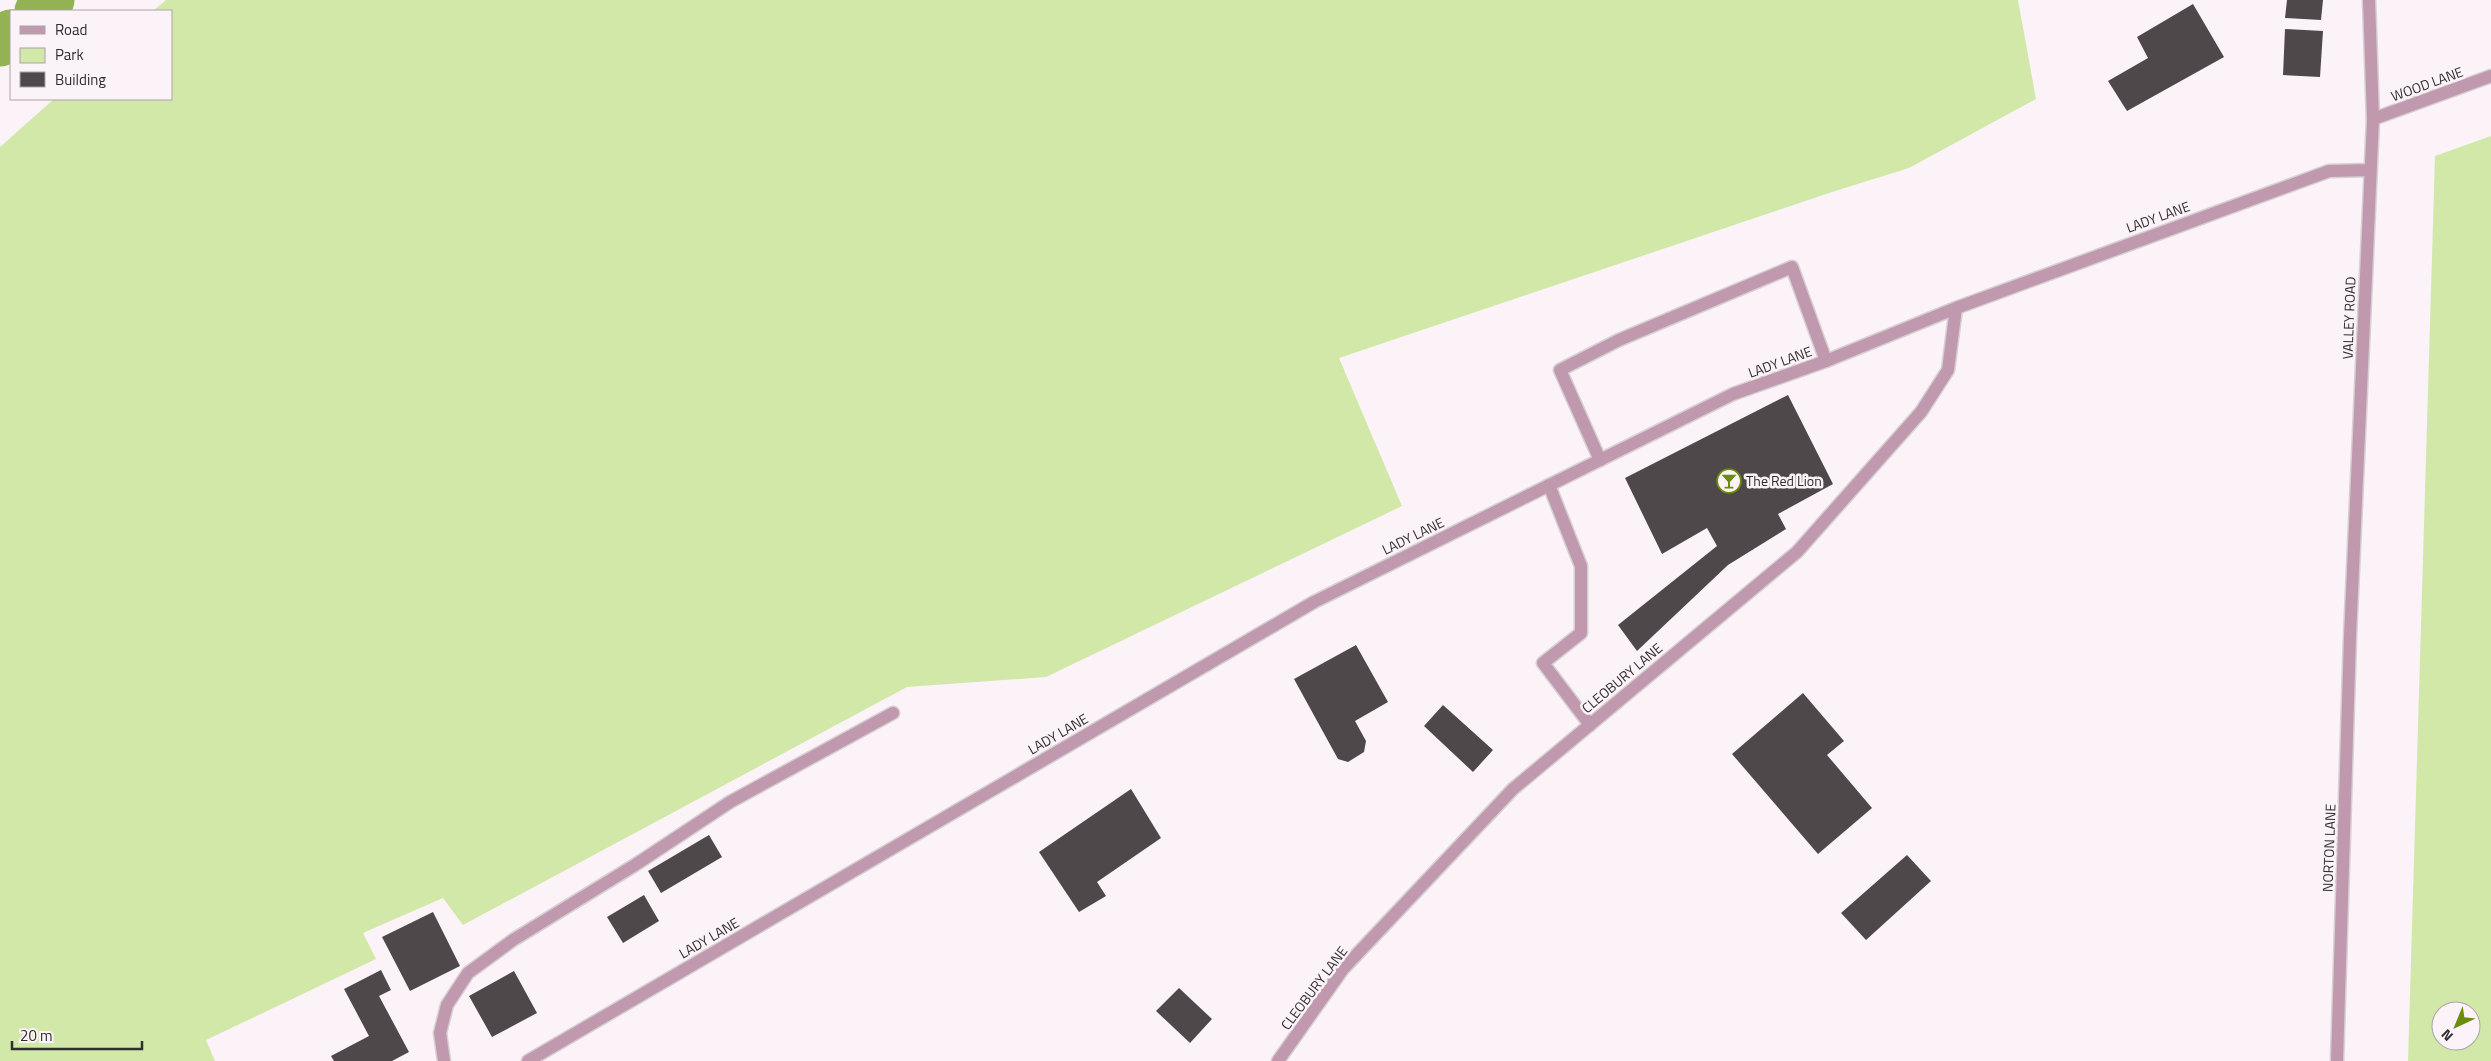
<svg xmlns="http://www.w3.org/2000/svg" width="2491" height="1061" viewBox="0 0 2491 1061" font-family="'Titillium Web',sans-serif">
<rect width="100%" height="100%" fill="#fbf3f7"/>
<path fill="#d1e8a9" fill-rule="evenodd" d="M166 0H2018L2036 99 1909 168 1832 192 1339 358 1402 506 1046 677 907 687 463 925 443 898 363 933 376 959 206 1040 215 1061H0V147L54 99H171V11H153Z
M2491 136V1061H2408L2435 156ZM2441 1011H2471V1041H2441Z"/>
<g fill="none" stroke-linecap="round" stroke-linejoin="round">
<path stroke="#93b253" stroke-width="45" d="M37 11 52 0
M0 44 11 32"/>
</g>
<path fill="#4e484b" d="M2287 0H2323L2321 20 2285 18Z
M2193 4 2224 57 2127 111 2108 81 2148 58 2137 37Z
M2285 29 2323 31 2320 77 2283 75Z
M1788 395 1833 484 1778 514 1786 529 1728 565 1637 651 1618 625 1717 546 1707 528 1662 554 1625 478Z
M1356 645 1388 702 1355 721 1366 741 1364 752 1348 762 1338 759 1294 679Z
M1803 693 1844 741 1827 755 1872 808 1818 854 1732 754Z
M1443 705 1493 750 1473 772 1424 726Z
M1131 789 1161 838 1097 882 1106 896 1079 912 1039 852Z
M709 835 722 857 661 893 648 871Z
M1907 855 1931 881 1866 940 1841 913Z
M644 895 659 921 623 943 607 917Z
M433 912 460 966 410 991 382 937Z
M381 970 391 990 379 996 409 1052 392 1061H334L331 1056 369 1036 344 989Z
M514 971 537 1013 492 1037 469 996Z
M1179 988 1212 1019 1190 1043 1156 1011Z"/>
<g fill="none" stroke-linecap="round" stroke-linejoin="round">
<g stroke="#d7d0d3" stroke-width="15">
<path id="service" d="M1600 460 1560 370 1619 340 1792 267 1826 361
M1549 485 1581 566V633L1543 663 1590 725
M444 1061 440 1033 447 1005 468 973 513 940 635 865 730 802 893 713"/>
</g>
<g stroke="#d7d0d3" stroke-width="15">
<path id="minor" d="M2373 119 2491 76"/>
</g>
<g stroke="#d7d0d3" stroke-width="15">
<path id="tertiary" d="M528 1061 1314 602 1600 460 1733 394 1826 361 1956 308 2329 171 2370 170
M1278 1061 1343 969 1513 789 1797 552 1921 412 1948 370 1956 308
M2337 1061 2350 637 2373 119 2369 0"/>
</g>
<use href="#service" stroke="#c199af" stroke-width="12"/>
<use href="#minor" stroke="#c199af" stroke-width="12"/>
<use href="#tertiary" stroke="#c199af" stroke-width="12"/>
</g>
<defs>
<g id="bar-ring" transform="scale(1.25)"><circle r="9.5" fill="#fbf3f7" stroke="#6b8b0b" stroke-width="1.5"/><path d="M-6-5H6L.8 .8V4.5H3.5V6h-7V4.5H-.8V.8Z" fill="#6b8b0b"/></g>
</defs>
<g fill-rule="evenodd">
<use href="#bar-ring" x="1729" y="481"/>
</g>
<g text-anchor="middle" stroke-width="5" stroke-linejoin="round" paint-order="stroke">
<g font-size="14" fill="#312e2f" stroke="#fbf3f7">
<text transform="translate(2427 84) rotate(-20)" y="5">WOOD LANE</text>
<text transform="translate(2158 217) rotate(-20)" y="5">LADY LANE</text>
<text transform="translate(2349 318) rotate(-88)" y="5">VALLEY ROAD</text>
<text transform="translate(1780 362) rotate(-20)" y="5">LADY LANE</text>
<text transform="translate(1413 536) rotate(-26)" y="5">LADY LANE</text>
<text transform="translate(1622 678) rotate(-40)" y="5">CLEOBURY LANE</text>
<text transform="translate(1058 734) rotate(-30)" y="5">LADY LANE</text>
<text transform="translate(2329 848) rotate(-88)" y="5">NORTON LANE</text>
<text transform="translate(709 938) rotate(-30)" y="5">LADY LANE</text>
<text transform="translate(1314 988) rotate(-53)" y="5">CLEOBURY LANE</text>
</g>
<g font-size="14" fill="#312e2f" stroke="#fbf3f7" text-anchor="start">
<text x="1746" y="486">The Red Lion</text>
</g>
</g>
<rect x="10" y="10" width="162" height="90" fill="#fbf3f7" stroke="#aaa4a7"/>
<rect x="20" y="26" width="25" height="8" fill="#c199af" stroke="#aaa4a7"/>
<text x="55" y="35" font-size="15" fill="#312e2f">Road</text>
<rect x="20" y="48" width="25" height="15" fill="#d1e8a9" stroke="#aaa4a7"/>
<text x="55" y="60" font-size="15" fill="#312e2f">Park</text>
<rect x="20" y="72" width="25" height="15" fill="#4e484b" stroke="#aaa4a7"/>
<text x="55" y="85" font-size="15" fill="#312e2f">Building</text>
<g transform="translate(2456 1026) rotate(224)"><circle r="24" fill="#fbf3f7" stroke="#aaa4a7"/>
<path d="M0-4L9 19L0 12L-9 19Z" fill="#6b8b0b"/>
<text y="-8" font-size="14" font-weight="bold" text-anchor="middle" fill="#312e2f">N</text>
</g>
<path d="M12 1041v8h130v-8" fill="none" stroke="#312e2f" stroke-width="2.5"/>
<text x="20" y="1041" font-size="15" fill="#312e2f" stroke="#fbf3f7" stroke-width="4" paint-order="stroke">20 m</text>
</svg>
